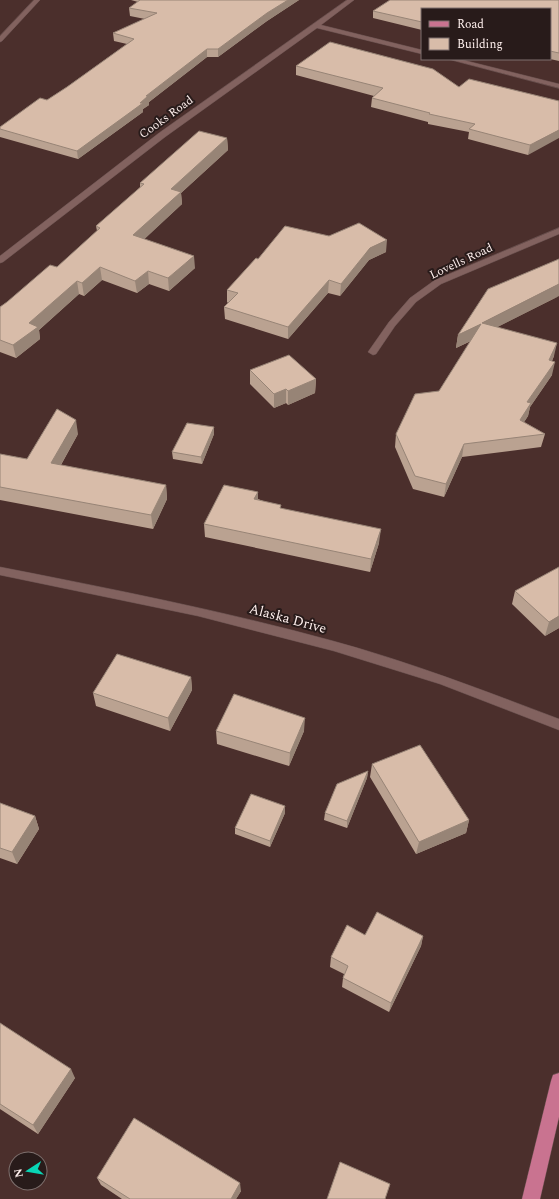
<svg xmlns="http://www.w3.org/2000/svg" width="559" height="1199" viewBox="0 0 559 1199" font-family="Spectral,serif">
<rect width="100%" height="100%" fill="#4b2f2c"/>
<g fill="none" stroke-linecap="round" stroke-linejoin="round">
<g stroke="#664e4c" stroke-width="1">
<path id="minor" d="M34 0H40L2 41 0 42V36Z
M347 0H354L321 25 422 50V54L317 28 165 137 3 262 0 263V256L159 133Z
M448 59H459L559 84V88Z
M559 228V234L441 284 416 302 395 326 376 354 373 355 368 352 389 322 410 298 435 280Z
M0 567C112 589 224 611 333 641 410 662 485 691 559 719V730L440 684 334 651 198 616 0 575Z"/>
</g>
<g stroke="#664e4c" stroke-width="1">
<path id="major" d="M559 1073V1117L540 1199H522L551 1081 553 1075Z"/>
</g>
<use href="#minor" fill="#82625f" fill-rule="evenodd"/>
<use href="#major" fill="#c97390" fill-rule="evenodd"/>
</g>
<path fill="#baa291" d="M131 0H299L267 21 218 57H207L149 102V105L143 109V112L78 159 0 137V127L47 100 67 87 127 44 114 41 113 33 145 19 130 16 129 8 138 2Z
M559 0V61L550 59V9H422V30L373 18V11Z
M296 66 459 87 559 101 528 155 468 139 469 132 428 124V122L371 107 372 98 374 96 296 75Z
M227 138 228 150 181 193 182 204 144 239 195 268 169 291 149 284 137 293 102 280 84 296 79 294 39 330 40 339 16 358 0 352V307L57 267 97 231 96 226 140 188V183Z
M386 252 369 260 340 296 328 293 288 339 225 319 224 307 228 303 227 302V290L258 259Z
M559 296 497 327 554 356 552 361V375L530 407 528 416 524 422 545 434 541 447 462 457 444 497 413 489 395 447 396 434 439 391 471 341 456 348 458 335Z
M250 370 316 379 315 393 288 405 286 403 274 408 250 384Z
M214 427V434L202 464 173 459 172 452Z
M78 434 61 465 166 485 167 499 153 529 0 500V454L27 459Z
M258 499 281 508 379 543 370 572 205 537 204 524Z
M515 591 559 628 545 636 512 604Z
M191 677 192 690 170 731 96 706 93 693Z
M216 731H304L289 766 217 744Z
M372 764 469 820 466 833 416 854 370 777Z
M368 771 367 778 347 828 324 820 325 813Z
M0 803 35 816 39 829 17 864 0 858Z
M285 813 270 847 235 834V828Z
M365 935 423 936 421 946 389 1012 342 987 343 978 344 974 330 967 331 957Z
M0 1023 75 1078 38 1134 0 1109Z
M97 1178 241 1191 236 1199H122L101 1185Z"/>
<path fill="#978476" d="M288 0H299L267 21 218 57V49L267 13Z
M207 49V57L149 102V105L143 109V112L78 159 77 151 140 103 146 96Z
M559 130V138L528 155 530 145Z
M227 138 228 150 181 193 182 204 135 248 133 235 171 189Z
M387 240 386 252 369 260 340 296 341 284 370 248Z
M194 256 195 268 169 291 168 278Z
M100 267 102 280 84 296 82 283Z
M148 271 149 284 137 293 135 281Z
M329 280 328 293 288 339V327Z
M77 281 79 294 39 330 40 339 16 358 13 345 29 323Z
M559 284V296L480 336 482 323Z
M481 324 479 337 456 348 458 335Z
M557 343 554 356 546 373 549 360Z
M555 362 552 375 530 407 528 416 517 433 520 420 527 402Z
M316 379 315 393 288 405V391Z
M286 389V403L274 408V394Z
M76 420 78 434 54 477 51 463Z
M214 427V434L202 464 201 457Z
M464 444 462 457 444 497 446 484Z
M166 485 167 499 153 529 151 515Z
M258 492V506L254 499Z
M381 529 379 543 370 572 371 559Z
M559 616V628L545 636 549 622Z
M191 677 192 690 170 731 168 718Z
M305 718 304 731 289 766 290 753Z
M368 771 367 778 347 828V821Z
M285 806V813L270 847V841Z
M35 816 39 829 17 864 12 852Z
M469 820 466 833 416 854 419 842Z
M423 936 421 946 389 1012 391 1003Z
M71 1069 75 1078 38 1134 33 1125Z
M240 1183 241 1191 236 1199H231Z"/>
<path fill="#d8bca9" stroke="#978476" d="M140 0H288L267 13 218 49H207L146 96H148L140 103H143L77 151 0 129V127L40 98 47 100 67 87 134 39 113 33 157 13 129 8Z
M390 0H559V53L550 51V9H422V22L373 11Z
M330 42 433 69 459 87 469 79 559 101V130L530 145 469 129 475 124 429 114 430 113 372 98 383 88 296 66Z
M199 131 227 138 171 189 181 192 133 235 194 256 168 278 148 271 135 281 100 267 82 283 77 281 29 323 38 327 13 345 0 340V307L7 302 50 265 57 267 100 228 96 226 144 184 140 183Z
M359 223 387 240 370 248 341 284 329 280 288 327 224 307 238 293 227 290 256 258 258 259 285 226 329 236Z
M559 259V284L482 323 557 343 549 360 555 362 527 402 531 403 520 420 545 434 464 444 446 484 415 476 396 434 415 394 439 391 481 324 458 335 488 289Z
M289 355 316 379 288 391 286 389 274 394 250 370Z
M57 409 76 420 51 463 166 485 151 515 0 487V454L27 459Z
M187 423 214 427 201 457 172 452Z
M224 485 258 492 254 499 281 505 280 508 381 529 371 559 204 524Z
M559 567V616L549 622 515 591Z
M117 654 191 677 168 718 93 693Z
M234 694 305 718 290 753 216 731Z
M420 745 469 820 419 842 372 764Z
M368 771 347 821 325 813 337 784Z
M251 794 285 806 270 841 235 828Z
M0 803 35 816 12 852 0 848Z
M377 912 423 936 391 1003 343 978 348 966 331 957 347 925 365 935Z
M0 1023 71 1069 33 1125 0 1104Z
M134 1118 240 1183 231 1199H130L97 1178Z
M340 1162 390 1184 385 1199H327Z"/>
<g text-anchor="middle" stroke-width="4" stroke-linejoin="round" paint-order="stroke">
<g font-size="12" fill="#feefed" stroke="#281b1a">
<text transform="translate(166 117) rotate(-36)" y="4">Cooks Road</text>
<text transform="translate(461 261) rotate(-25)" y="4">Lovells Road</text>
</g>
<g font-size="14" fill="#feefed" stroke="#281b1a">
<text transform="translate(288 618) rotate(15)" y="5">Alaska Drive</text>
</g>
</g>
<rect x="421" y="8" width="130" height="52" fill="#281b1a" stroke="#7e706e"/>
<rect x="429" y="21" width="20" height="6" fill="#c97390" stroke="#7e706e"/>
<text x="457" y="28" font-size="12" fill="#feefed">Road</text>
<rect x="429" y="38" width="20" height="12" fill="#d8bca9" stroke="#7e706e"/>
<text x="457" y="48" font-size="12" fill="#feefed">Building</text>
<g transform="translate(28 1171) rotate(258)"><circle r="19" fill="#281b1a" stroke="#7e706e"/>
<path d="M0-3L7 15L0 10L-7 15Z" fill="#09d5b5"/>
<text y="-6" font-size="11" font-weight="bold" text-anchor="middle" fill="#feefed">N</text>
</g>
</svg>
